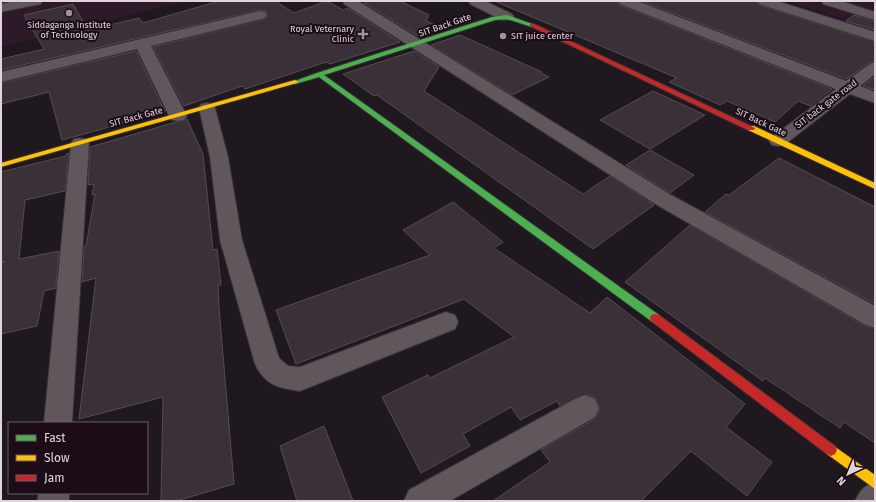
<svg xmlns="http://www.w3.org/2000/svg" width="876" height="502" viewBox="0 0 876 502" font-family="'Fira Sans',sans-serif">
<rect width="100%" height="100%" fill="#20181f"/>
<path fill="#2d1927" d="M1 1H188L1 47Z
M786 1H875V29Z"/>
<path fill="#393137" stroke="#544c52" d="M219 1H275L294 13 327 1 343 10 348 8 400 42 330 64 326 62 245 89 242 86 184 106 153 47 265 19 268 16 266 11 260 10 1 70V59L44 49 24 15 73 4 88 30 139 18 143 23Z
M369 1H400L429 15 426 21 443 28 418 36 364 3Z
M494 1H618L619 5 832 89 810 106 798 101 775 122 727 101 720 105 669 82 677 78Z
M641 1H753L757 2 759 5 875 42V61L869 63 846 79Z
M854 15 875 21V30L846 21Z
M460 35 542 72 541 73 549 77 512 95 431 45Z
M136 51 165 112 62 140 49 92 1 104V83Z
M414 51 439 67 424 91 583 194 610 176 654 205 593 249 377 95 374 96 343 74Z
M875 76V90L863 86Z
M653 91 705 115 650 149 600 120Z
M187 119 203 154 213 250 217 249 221 285H218L219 308 234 484 176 501H161L163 397 79 419 96 278 82 282 84 246H86L95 194 92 195 94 184 88 185 90 147 176 122 184 121Z
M650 150 694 175 670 193 626 165Z
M69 153 65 191 25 200 19 259 59 251 56 288 44 291 37 326 1 334V262H5L1 261V172L66 156V154Z
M779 158 875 207V304L705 212 726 194 729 195Z
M453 202 503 242 494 248 590 313 607 297 745 404 726 427 772 462 747 496 691 451 641 501H493L550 462 541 450 596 418 600 409 596 398 586 394 560 406 557 401 520 420 511 407 463 434 470 446 421 473 382 397 428 375 430 378 514 337 464 299 296 364 276 310 430 255 403 230Z
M690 225 865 326 875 329V443L844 422 840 428 765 378 763 381 625 282Z
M324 426 353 501H297L280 446Z"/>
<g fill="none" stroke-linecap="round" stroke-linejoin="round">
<g stroke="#383236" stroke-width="2">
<path id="street" d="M16 1H42L41 4 1 12V4Z
M343 1H358L671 195 875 306V328L866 325 657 205 344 4Z
M469 1H485L512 14 514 17 512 20H502L470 4Z
M619 1H637L846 81 870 64 875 62V74L860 86 875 92V103L850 94 784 145 778 146 772 145 769 141 772 137 836 89 620 4Z
M758 1H777L875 32V41L759 4Z
M822 1H841L875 12V20L823 4Z
M260 11 265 12 267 15 265 18 151 46 187 116 184 120 178 121 172 120 169 116 137 49 1 82V72Z
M207 103 213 104 215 108 228 157 242 240 279 358 288 366 300 367 446 312 455 315 458 322 455 329 300 391C278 388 265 385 255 364L220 240 210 157 199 108 201 104Z
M80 138 86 139 89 143 72 423H44L71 143 74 139Z
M585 395 595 399 599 408 595 417 450 501H404L409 490 575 399Z
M875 482V501H855C860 490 864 486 875 482Z
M39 493H69V501H37Z"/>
</g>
<g stroke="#383236" stroke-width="2">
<path id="fast" d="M507 15 535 25 532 27 507 19 495 20 324 75 659 315 660 318 659 321 655 322 651 321 319 77 295 84 292 82 317 73 492 17Z"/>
</g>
<g stroke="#383236" stroke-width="2">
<path id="slow" d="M295 80 298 82 297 83 1 167V163Z
M748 126H754L875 183V189L748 130Z
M831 444 875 475V489L827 454 825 450 827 446Z"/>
</g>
<g stroke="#383236" stroke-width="2">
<path id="jam" d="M530 24H534L755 128 754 130H748L530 26Z
M655 314 659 315 835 446 837 450 835 454 831 456 827 454 651 321 650 318 651 315Z"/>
</g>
<use href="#street" fill="#5f575c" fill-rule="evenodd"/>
<use href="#fast" fill="#4caf50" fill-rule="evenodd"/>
<use href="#slow" fill="#ffc107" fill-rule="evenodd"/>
<use href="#jam" fill="#c62828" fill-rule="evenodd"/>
</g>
<g fill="#9d939a" stroke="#1b0c17" stroke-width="1.5">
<circle cx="69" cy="13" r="4"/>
<path d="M361 28h4v4h4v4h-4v4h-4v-4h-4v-4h4z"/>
<circle cx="503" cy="36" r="4"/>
</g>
<g text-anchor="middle" stroke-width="4" stroke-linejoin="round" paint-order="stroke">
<g font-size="9" fill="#e0d5dc" stroke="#1b0c17">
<text x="69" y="28">Siddaganga Institute<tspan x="69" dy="10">of Technology</tspan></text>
<text x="354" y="32" text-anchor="end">Royal Veternary<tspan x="354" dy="10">Clinic</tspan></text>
<text x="511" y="39" text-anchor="start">SIT juice center</text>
</g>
<g font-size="9" fill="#e0d5dc" stroke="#1b0c17">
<text transform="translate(445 25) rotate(-19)" y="3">SIT Back Gate</text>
<text transform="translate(826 104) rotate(-37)" y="3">SIT back gate road</text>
<text transform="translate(136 117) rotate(-15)" y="3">SIT Back Gate</text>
<text transform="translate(761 122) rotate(25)" y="3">SIT Back Gate</text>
</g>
</g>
<rect width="876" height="502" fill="none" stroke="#e0d5dc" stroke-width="4"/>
<rect x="8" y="422" width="140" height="72" fill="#1b0c17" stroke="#6a5c66"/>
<rect x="16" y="435" width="20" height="6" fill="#4caf50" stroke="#6a5c66"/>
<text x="44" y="442" font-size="12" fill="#e0d5dc">Fast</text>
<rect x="16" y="455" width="20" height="6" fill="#ffc107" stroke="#6a5c66"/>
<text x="44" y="462" font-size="12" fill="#e0d5dc">Slow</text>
<rect x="16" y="475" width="20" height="6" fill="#c62828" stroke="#6a5c66"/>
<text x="44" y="482" font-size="12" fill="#e0d5dc">Jam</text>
<g transform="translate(848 474) rotate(224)" stroke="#1b0c17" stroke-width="3" paint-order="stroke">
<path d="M0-3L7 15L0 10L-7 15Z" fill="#e0d5dc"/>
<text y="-6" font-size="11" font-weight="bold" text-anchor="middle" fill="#e0d5dc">N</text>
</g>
</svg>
